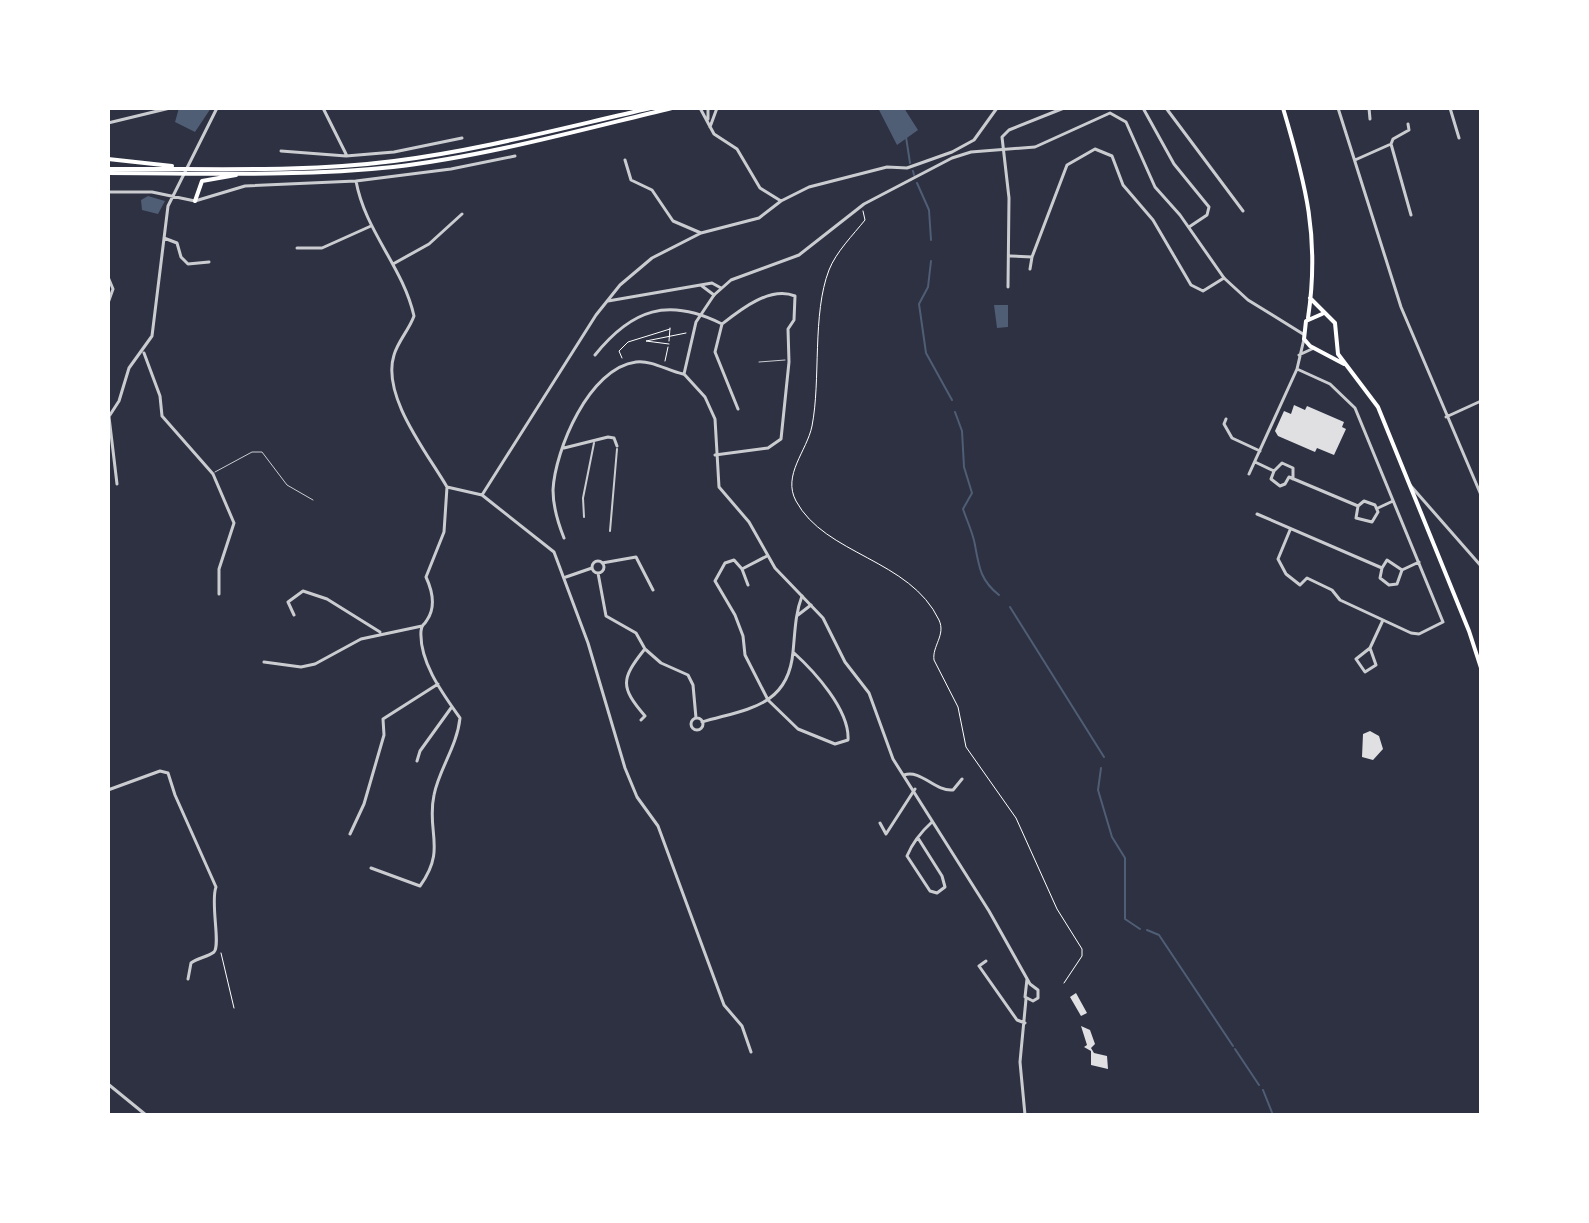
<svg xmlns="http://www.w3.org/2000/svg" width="1589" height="1223" viewBox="0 0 1589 1223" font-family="Manrope,sans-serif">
<rect width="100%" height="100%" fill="#2d3142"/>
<path fill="#4f5d75" d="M179 108H211L195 132 175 122Z
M878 108H904L918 130 897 145Z
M148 196 165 201 158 214 142 210 141 200Z
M994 305H1008V327L997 328Z"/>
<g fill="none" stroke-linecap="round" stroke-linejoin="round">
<path stroke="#4f5d75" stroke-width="2" d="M906 137 910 163
M913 171 914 175
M917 183 929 210 931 240
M931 261 928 287 919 304 926 353 952 400
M955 412 962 431 964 467 972 493 963 509C967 521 973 533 975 545 979 568 981 581 999 595
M1010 607 1104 757
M1101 768 1098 790 1112 837 1125 858V919L1140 929
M1147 930 1159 935 1233 1046
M1235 1049 1259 1085
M1263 1090 1273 1115"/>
</g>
<path fill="#e0e0e3" d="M1294 405 1305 410 1307 406 1344 422 1342 427 1346 429 1334 455 1317 448 1315 452 1278 436 1275 431 1284 411 1291 414Z
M1370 731 1379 736 1383 749 1373 760 1362 757 1363 734Z
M1076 993 1087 1013 1081 1016 1070 997Z
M1081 1026 1090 1030 1095 1044 1091 1048 1094 1053 1107 1056 1108 1069 1091 1065V1051L1084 1047 1087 1045Z"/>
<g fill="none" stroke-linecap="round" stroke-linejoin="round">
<path stroke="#fff" stroke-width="1" d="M863 211 865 220C853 235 836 252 829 270 812 314 821 380 812 426 807 451 782 475 796 501 825 555 910 559 939 620 946 635 932 646 934 660L958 707 966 747 1016 818 1057 909 1082 949V956L1064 983
M669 341 670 328
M669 344 646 341 686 333
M622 358 619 351 628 342 670 329
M665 361 668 347
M221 953 234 1008"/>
<path stroke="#caccd0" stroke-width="1" d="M759 362 785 360
M215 472 252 452H262L287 485 313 500"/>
<path stroke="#caccd0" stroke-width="2" d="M584 517 583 498 594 443
M610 531 617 449"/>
<path stroke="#caccd0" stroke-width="3" d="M323 108 346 154
M700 108 714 134 737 149 760 188 781 201
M1143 108 1174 164 1209 207 1207 215 1189 227
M1166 108 1243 211
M1338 108 1401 307 1481 495
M1369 108 1370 119
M1450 108 1459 138
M708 119V108
M108 123 170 108
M710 127 717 108
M1391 144 1411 215
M281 151 346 156 394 152 462 138
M625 160 631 180 652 190 673 221 701 233
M1355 160 1391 144 1393 139 1409 130 1408 124
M356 181C365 231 403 267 414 316 409 330 398 341 394 355 381 396 428 454 447 487L482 495 554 552 588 643 625 768 637 797 658 826 724 1005 742 1026 751 1052
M108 192H152L195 201 245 186 356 181 451 169 515 156
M164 238 177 243 181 257 188 264 209 262
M297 248H322L371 226
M1010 256 1032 257 1067 165 1095 149 1112 156 1123 185 1153 220 1191 285 1203 291 1224 278
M393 264 429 244 462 214
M1030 269 1032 257
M108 277 113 289 108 303
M702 286 714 295
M1008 287 1009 198 1002 137 1009 130 1064 108
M608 301 712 283 721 288
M722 324 715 352 738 409
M144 353 160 396 162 416 213 474 234 523 219 569V594
M595 355C632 309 668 297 722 324 741 309 770 286 795 296L794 320 788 329 789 362 781 439 768 448 715 455
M1299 355 1314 348
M109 417 117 484
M1446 417 1481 401
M108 418 119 401 129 368 152 336 168 206 217 108
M1226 419 1224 424 1232 438 1260 451
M564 448 608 437 614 438 617 446
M1255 462 1274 471 1271 479 1280 486 1285 484 1289 477 1358 506 1364 501 1375 505 1378 512 1372 522 1356 518 1358 506
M1274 471 1282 463 1293 468V479
M1249 474 1297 369 1304 339
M1410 485 1481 566
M482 495 596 315 620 285 652 258 701 233 759 218 781 201 809 187 887 167 907 168 952 152 974 140 997 108
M1378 508 1393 501
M1257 514 1382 568 1387 560 1402 570
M1290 530 1278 559 1286 574 1300 585 1307 578 1332 590 1340 600 1411 633 1419 634 1443 622 1355 408 1330 384 1297 369
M564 538C558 523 553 507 553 490 555 450 589 368 636 362 652 360 668 371 683 374
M592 567a6 6 0 1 1 12 0a6 6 0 1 1-12 0Z
M602 563 636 557 653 590
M1382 568 1380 578 1389 585 1397 584 1402 570 1419 562
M742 569 734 560 725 563 715 581 735 615 743 636 745 655 768 700 798 729 835 744 848 740C850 710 814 671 793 652
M598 573 606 616 636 633 645 649 661 663 688 675 693 685 696 718
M566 577 592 568
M748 585 742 569 767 556
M294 615 288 602 303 591 327 599 380 632
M798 615 811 605
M1370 648 1376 665 1365 672 1356 659 1370 648 1383 620
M264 662 301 667 315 664 361 639 422 626
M691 724a6 6 0 1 1 12 0a6 6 0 1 1-12 0Z
M641 720 645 716C620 687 621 679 644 650
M702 722C745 709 788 708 793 652 795 633 795 614 802 596
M417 761 420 751 451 708
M904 775C921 769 935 792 953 790L962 779
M108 790 160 771 168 773 175 795 216 887C210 902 221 945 214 952 208 957 197 958 191 963L188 979
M880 823 886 834 915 789
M350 834 364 804 384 735 383 719 438 684
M918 838 942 876 945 887 937 893 930 891 907 856C912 844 922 831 932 822
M371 868 420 886C447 849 426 832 434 795 439 769 457 747 460 718 443 694 419 662 421 631 422 623 423 627 427 620 436 607 432 590 426 577L444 532 447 487
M986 961 979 966 1017 1020 1025 1023
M108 1084 146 1115
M1025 1115 1020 1062 1026 999"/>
<path stroke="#caccd0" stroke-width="3" d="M1027 979 1025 997 1033 1001 1038 998V990L1030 984 989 911 893 759 869 693 845 662 823 618 775 568 749 522 719 487 715 419 705 397 684 374 696 322 714 295 731 280 799 255 864 204 952 158 971 152 1035 147 1110 113 1126 122 1155 187 1180 215 1224 278 1248 300 1303 334"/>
<path stroke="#fff" stroke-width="4" d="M1283 108C1306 185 1320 238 1308 318
M108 159 172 166
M108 169C203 168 300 173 394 161 481 150 566 127 651 108
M108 173C203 173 299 177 393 167 487 156 580 130 672 108
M195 201 202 181 236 175
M1310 298 1335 323 1338 354 1378 407 1469 631 1481 668
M1322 314 1306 321 1304 339 1310 346 1344 364"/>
</g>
<rect width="1589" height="1223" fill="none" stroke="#ffffff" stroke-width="220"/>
</svg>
